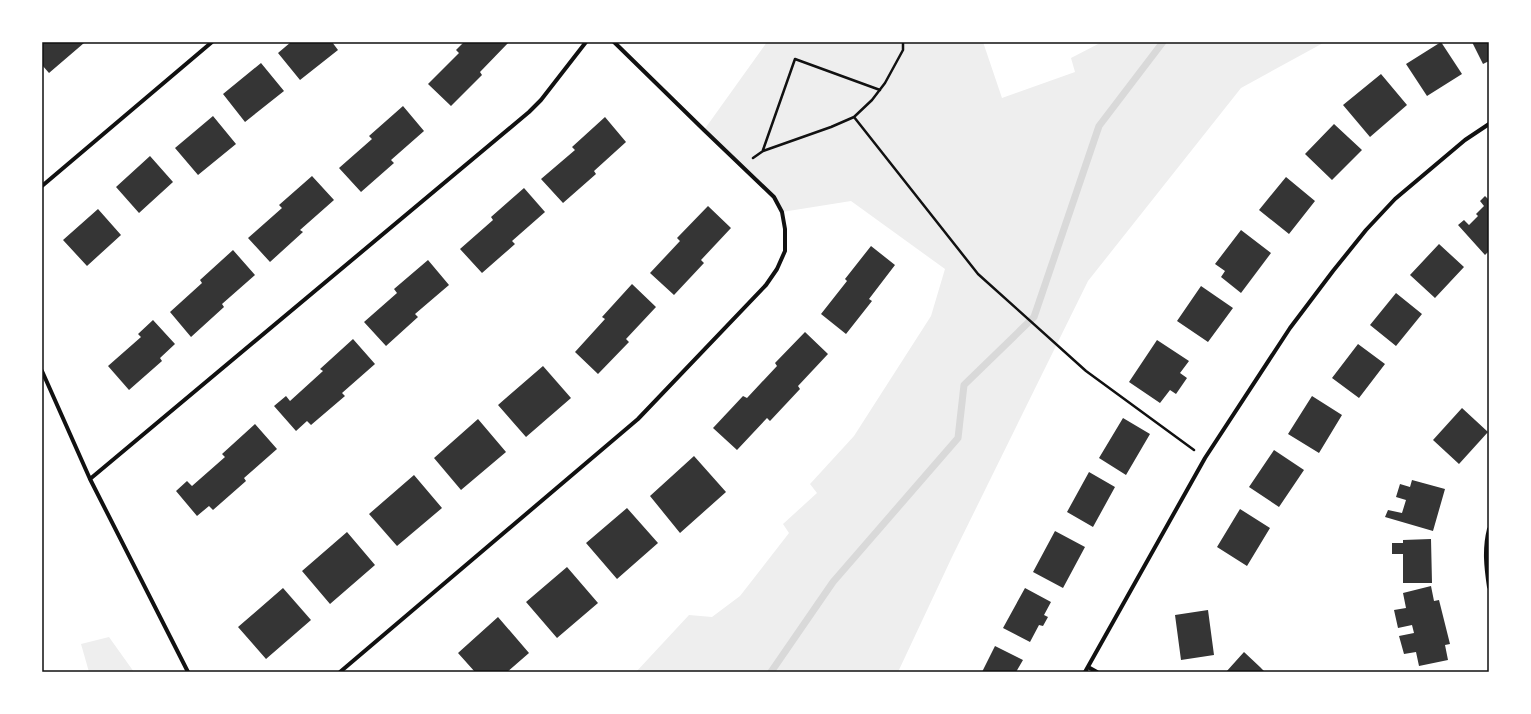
<svg xmlns="http://www.w3.org/2000/svg" width="1531" height="714" viewBox="0 0 1531 714" font-family="'Nunito Sans',sans-serif">
<rect width="100%" height="100%" fill="#fff"/>
<path fill="#eee" d="M767 42H983L1002 98 1075 72 1071 58 1102 42H1325L1241 88 1088 281 952 557 898 672H636L689 615 712 617 740 596 789 533 783 524 817 493 810 484 854 436 931 316 945 269 851 201 782 212 774 197 704 130Z
M109 637 134 672H89L81 644Z"/>
<g fill="none" stroke-linecap="round" stroke-linejoin="round">
<path stroke="#d9d9d9" stroke-width="7" d="M771 672 833 582 958 438 964 385 1034 317 1099 126 1163 42"/>
</g>
<path fill="#353535" d="M42 42H83L84 43 49 73 42 65Z
M291 42H332L338 50 300 80 278 53Z
M464 42H509L480 72 482 75 451 106 428 84 459 53 456 50Z
M1441 42 1462 74 1427 96 1406 64Z
M1472 42H1489V61L1483 64Z
M261 63 284 91 245 122 223 94Z
M1381 74 1407 105 1370 137 1343 105Z
M403 106 424 131 391 160 394 163 361 192 339 168 372 139 369 136Z
M213 116 236 144 198 175 175 148Z
M605 117 626 142 594 171 596 174 563 203 541 179 575 150 572 147Z
M1334 124 1362 150 1332 180 1305 154Z
M150 156 173 182 139 213 116 187Z
M312 176 334 200 300 230 303 232 270 262 248 238 282 208 279 205Z
M1286 177 1315 201 1289 234 1259 210Z
M524 188 545 212 512 241 515 244 482 273 460 249 493 220 491 217Z
M1485 196 1489 200V251L1485 255 1458 225 1464 220 1469 225 1478 216 1476 214 1484 206 1480 201Z
M708 206 731 228 701 260 704 263 674 295 650 273 680 241 677 238Z
M98 209 121 235 87 266 63 240Z
M1241 230 1271 253 1241 293 1221 277 1225 271 1215 264Z
M1439 244 1464 267 1435 298 1410 275Z
M871 246 895 265 869 299 872 301 846 334 821 314 847 281 845 279Z
M233 250 255 275 222 304 224 307 191 337 170 312 202 283 200 280Z
M428 260 449 285 415 314 418 317 386 346 364 322 397 293 394 289Z
M632 284 656 307 626 339 629 342 598 374 575 352 605 319 602 317Z
M1201 286 1233 308 1208 342 1177 321Z
M1396 293 1422 314 1396 346 1370 325Z
M153 320 175 344 160 358 162 361 129 390 108 366 141 337 138 334Z
M805 332 828 354 798 386 800 389 770 421 767 418 737 450 713 428 743 396 747 398 777 366 775 363Z
M353 339 375 364 342 393 345 396 311 425 307 421 296 431 274 406 286 396 290 401 323 371 320 369Z
M1157 340 1189 361 1180 373 1187 378 1176 394 1170 390 1160 403 1129 382Z
M1358 344 1385 364 1359 398 1332 378Z
M543 366 571 398 526 437 498 405Z
M1312 396 1342 415 1319 453 1288 434Z
M1462 408 1488 432 1459 464 1433 440Z
M1123 418 1150 434 1126 475 1099 458Z
M478 419 506 452 461 490 434 458Z
M255 424 277 449 244 478 246 481 213 510 209 506 197 516 176 491 187 481 192 486 225 457 222 454Z
M1274 450 1304 470 1279 507 1249 487Z
M694 456 726 492 680 533 650 496Z
M1089 472 1115 487 1093 527 1067 512Z
M414 475 442 508 397 546 369 514Z
M1412 480 1445 489 1433 531 1385 517 1388 510 1402 513 1406 500 1396 497 1400 484 1410 487Z
M627 508 658 543 617 579 586 543Z
M1240 509 1270 528 1247 566 1217 547Z
M1055 531 1085 547 1063 588 1033 572Z
M347 532 375 565 330 604 302 571Z
M1431 539 1432 583H1403V554H1392V543H1403V540Z
M567 567 598 603 557 638 526 602Z
M1431 586 1434 601 1439 600 1450 644 1445 645 1448 660 1419 666 1416 652 1404 654 1399 636 1414 633 1412 625 1398 628 1394 610 1406 608 1403 593Z
M283 588 311 620 266 659 238 627Z
M1025 588 1051 602 1044 615 1048 617 1043 626 1039 625 1030 642 1003 628Z
M1208 610 1214 655 1181 660 1175 615Z
M498 617 529 653 507 672H475L458 653Z
M995 646 1023 660 1016 672H982Z
M1244 652 1260 667 1265 672H1226Z"/>
<g fill="none" stroke-linecap="round" stroke-linejoin="round">
<path stroke="#111" stroke-width="2.5" d="M854 117 978 274 1086 371 1194 450
M763 150 795 59 880 90
M753 158 763 151 831 127 854 117 872 100 885 83 903 50V42"/>
<path stroke="#111" stroke-width="4" d="M42 186 212 42
M42 371 90 479 188 672
M90 479 529 112 541 100 586 42
M1489 529C1484 549 1486 567 1489 587
M1088 667 1097 672
M340 672 638 419 766 285 777 269 785 251V229L782 212 774 197 704 130 614 42
M1085 672 1205 458 1290 328 1333 271 1366 230 1395 199 1465 140 1489 124"/>
</g>
<rect width="1531" height="714" fill="none" stroke="#ffffff" stroke-width="86"/>
<rect x="43" y="43" width="1445" height="628" fill="none" stroke="#111" stroke-width="1.5"/>
</svg>
